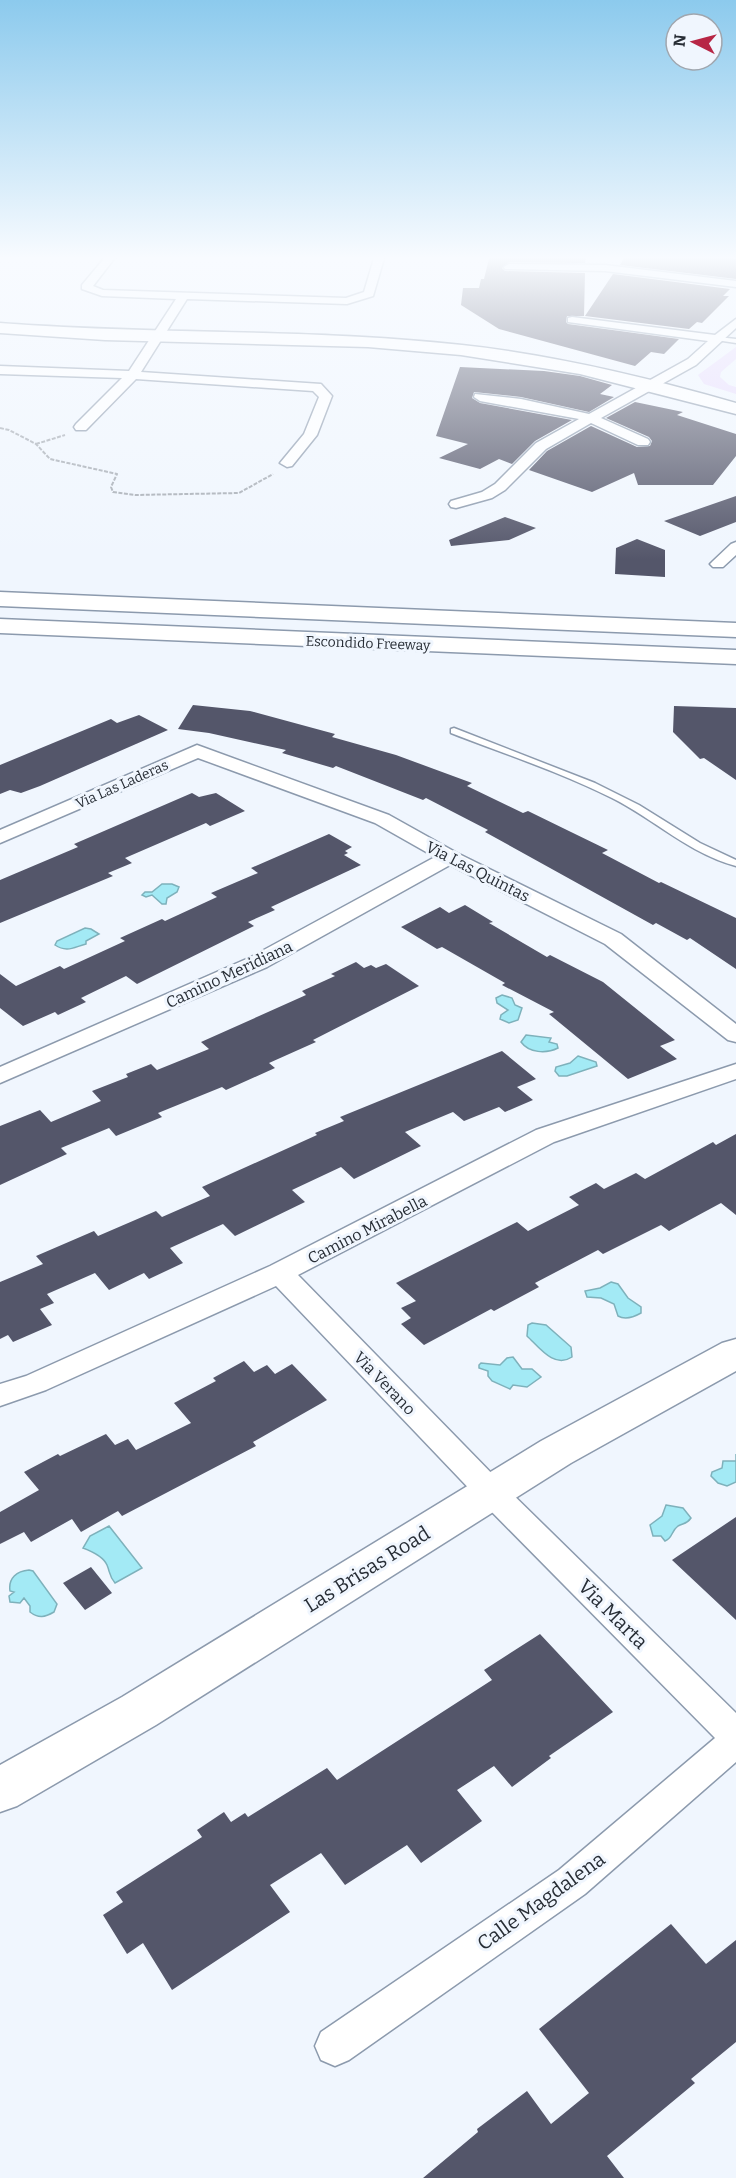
<svg xmlns="http://www.w3.org/2000/svg" width="736" height="2178" viewBox="0 0 736 2178" font-family="Bitter,serif">
<rect width="100%" height="100%" fill="#f0f6fe"/>
<path fill="#e8dbfc" d="M736 347V359L721 372 720 377 729 385 736 387V394L704 384 698 375Z"/>
<path fill="#a3eaf5" stroke="#7eb1bb" stroke-width="1.5" d="M162 884H172L179 887 177 892 167 898 166 904H162L152 895 146 897 142 895 145 892H152Z
M85 928 91 929 99 934 86 941V944C74 947 67 953 55 945L57 941Z
M502 995 512 998 515 1005 522 1008 518 1020 509 1023 500 1019 501 1015 508 1010 497 1003 496 998Z
M526 1035 551 1038 549 1042 557 1044 558 1048C546 1054 529 1053 521 1042Z
M578 1056 596 1062 597 1066 567 1076H559L555 1071 556 1067 570 1063Z
M611 1282 618 1284 628 1298 641 1307V1313C634 1317 625 1320 618 1316L614 1304 601 1298 587 1297 585 1291 600 1288Z
M532 1323 546 1325 571 1347 572 1357C554 1369 539 1347 527 1336L528 1325Z
M513 1357 522 1369H532L541 1377 527 1387 513 1385 510 1389 492 1381 488 1376V1371L479 1368V1365L481 1363 500 1365 507 1358Z
M736 1454V1482L727 1486 718 1483 711 1476 712 1472 722 1468 723 1461H736Z
M666 1505 683 1508 691 1518C687 1524 684 1523 678 1526 671 1531 673 1538 665 1541L661 1536H653L650 1525 662 1516Z
M109 1526 142 1568 115 1583C109 1576 110 1572 107 1565 103 1556 91 1551 83 1548L90 1536Z
M29 1570 33 1571 57 1604 54 1612C45 1617 39 1619 30 1612V1606L24 1598 20 1603 10 1602 9 1596 14 1592 10 1591C8 1578 17 1571 29 1570Z"/>
<path fill="#54566a" d="M490 255H586L585 263 509 262 502 268 505 271 585 273 584 316H567L566 322 568 324 679 339 664 354 651 352 635 366 499 329 461 305 463 288H479L481 279H484Z
M626 255 663 258 664 255H694L736 259V279L620 265Z
M613 274 730 289 723 296H729L702 323 697 322 689 329 585 316Z
M460 367 544 371 580 376 612 385 600 394 614 397 589 412 521 397 474 392 472 398 480 403 572 420 535 441 512 464 499 459 480 469 439 458 468 444 436 436Z
M635 402 683 412 677 415 736 434V456L713 485H638L634 473 592 492 529 470 547 451 591 426 637 447 650 446 652 441 649 437 606 418Z
M736 496V522L700 536 664 521Z
M505 517 536 528 509 540 451 546 449 540Z
M637 539 665 550V577L615 574 616 548Z
M193 705 250 711 335 734 332 737 396 755 472 783 467 786 523 813 528 811 571 832 608 850 602 853 659 883 661 882 736 918V969L690 938 687 940 656 923 653 925 485 832 488 830 426 798 423 800 336 766 333 768 282 753 286 750 209 733 178 729Z
M674 706 736 708V780L704 758 700 759 673 732Z
M139 715 168 730 40 786 21 793 10 790 0 794V765L111 719 117 723Z
M192 793 199 797 216 793 245 811 210 826 206 823 125 858 132 863 108 873 113 876 0 923V880L78 847 74 844Z
M329 834 352 847 345 851 348 853 344 855 361 865 271 907 275 910 248 922 254 926 137 984 126 976 81 998 86 1002 58 1015 55 1012 23 1026 0 1008V974L16 986 60 966 64 969 125 941 120 938 162 919 165 921 217 897 211 893 258 873 251 868Z
M465 905 493 922 489 923 547 957 550 955 603 982 675 1040 660 1046 677 1059 628 1079 549 1014 554 1012 502 985 505 983 442 947 437 949 401 927 440 907 449 913Z
M356 962 364 968 371 965 376 968 386 964 419 986 313 1040 316 1042 269 1063 275 1068 226 1090 222 1087 158 1113 162 1117 116 1136 109 1128 61 1148 67 1154 0 1185V1126L40 1110 51 1122 101 1101 92 1091 128 1077 126 1074 151 1064 157 1070 209 1049 201 1042 306 995 302 991 335 976 331 974Z
M502 1051 536 1079 517 1087 533 1100 505 1112 499 1107 464 1121 453 1112 405 1132 421 1146 354 1179 341 1167 292 1190 305 1202 235 1236 223 1224 170 1248 183 1263 149 1279 144 1273 109 1290 95 1273 47 1294 54 1303 40 1309 52 1325 13 1342 8 1335 0 1339V1282L43 1264 36 1256 94 1231 98 1236 156 1211 162 1217 210 1196 202 1187 317 1135 315 1133 344 1121 340 1117Z
M736 1134V1215L721 1203 669 1231 661 1225 603 1254 598 1250 535 1283 539 1287 494 1311 491 1309 424 1345 401 1324 411 1318 401 1308 416 1301 396 1283 517 1222 528 1231 579 1205 569 1197 596 1183 604 1189 636 1173 645 1179 713 1142 716 1145Z
M244 1361 254 1372 267 1365 275 1374 292 1364 327 1400 253 1442 256 1446 122 1516 118 1511 81 1532 72 1519 31 1542 24 1532 0 1544V1512L39 1490 24 1472 58 1454 60 1456 106 1434 115 1445 128 1439 136 1450 191 1423 174 1403 216 1381 213 1378Z
M736 1517V1620L672 1560Z
M91 1567 112 1593 85 1610 63 1583Z
M540 1634 613 1712 549 1756 551 1758 512 1787 494 1766 457 1790 482 1821 421 1863 407 1845 345 1885 321 1853 270 1885 290 1912 172 1990 143 1943 127 1954 103 1915 123 1902 116 1892 202 1837 197 1830 224 1812 231 1822 245 1813 248 1817 327 1768 337 1780 492 1680 484 1670Z
M671 1924 706 1964 736 1940V2042L691 2079 695 2083 607 2156 624 2178H423L478 2132 477 2129 527 2091 551 2124 589 2093 539 2029Z"/>
<g fill="none" stroke-linecap="round" stroke-linejoin="round">
<g stroke="#8c9aad" stroke-width="3">
<path id="lane" d="M718 337 736 339V343L716 340Z
M454 728 595 783 639 805 700 843 736 860V866C690 854 654 819 612 798 560 772 505 754 451 733V729Z"/>
</g>
<g stroke="#8c9aad" stroke-width="3">
<path id="street" d="M107 255H117L93 286 103 290 346 298 364 292 375 255H385L373 296 347 304 187 299 141 372 321 384 332 396 317 435 292 466 287 467 280 463 304 434 319 397 313 391 136 379 86 430H76L74 427 76 424 122 378 0 374V366L129 371 176 299 102 296 82 289V285Z
M509 264 605 265 736 281V287L605 271 505 269 504 267Z
M572 317 715 335 736 319V328L696 365 601 418 648 439 650 442 648 445H638L591 423 546 449 505 490 492 498 456 508 451 507 449 504 451 501 482 492 495 484 536 443 579 419 480 401 474 397 475 394 521 399 589 414 688 359 708 341 568 322V318Z
M736 542V555L723 567H713L710 564 713 561 731 544Z
M197 745 389 815 457 853 621 934 736 1024V1042L728 1040 605 944 450 865 267 967 0 1083V1067L251 957 435 857 375 823 198 758 0 843V830Z
M736 1064V1079L554 1142 298 1275 502 1484 736 1713V1762L585 1894 349 2060 335 2066 321 2060 315 2046 321 2032 559 1870 715 1738 480 1500 276 1286 46 1390 0 1406V1384L26 1376 270 1266 536 1130Z"/>
</g>
<g stroke="#8c9aad" stroke-width="3">
<path id="secondary" d="M0 323C154 335 308 328 462 345 555 355 646 377 736 403V414L580 374 461 355 368 347 105 340 0 333Z
M736 1339V1371L571 1463 156 1725 17 1806 0 1812V1765L122 1697 541 1441 722 1343Z"/>
</g>
<g stroke="#8c9aad" stroke-width="3">
<path id="highway" d="M0 592 736 623V637L0 606Z
M0 619 736 650V664L0 633Z"/>
</g>
<path stroke="#a4aab2" stroke-width="2" stroke-dasharray="4 1.5" stroke-linecap="butt" d="M0 428 9 430 36 444 50 459 117 474 111 487 113 492 135 495 239 493 273 474
M36 444 65 435"/>
<use href="#lane" fill="#fff" fill-rule="evenodd"/>
<use href="#street" fill="#fff" fill-rule="evenodd"/>
<use href="#secondary" fill="#fff" fill-rule="evenodd"/>
<use href="#highway" fill="#fff" fill-rule="evenodd"/>
</g>
<linearGradient id="sky" x2="0" y2="1"><stop stop-color="#8ccaed"/><stop offset="0.46" stop-color="#f8fbff"/><stop offset="1" stop-color="#f8fbff" stop-opacity="0"/></linearGradient>
<rect width="736" height="560" fill="url(#sky)"/>
<g text-anchor="middle" stroke-width="6" stroke-linejoin="round" paint-order="stroke">
<g font-size="14" fill="#272d35" stroke="#f0f6fe">
<text transform="translate(368 643) rotate(2)" y="5">Escondido Freeway</text>
<text transform="translate(122 784) rotate(-24)" y="5">Via Las Laderas</text>
</g>
<g font-size="16" fill="#272d35" stroke="#f0f6fe">
<text transform="translate(478 871) rotate(27)" y="6">Via Las Quintas</text>
<text transform="translate(229 974) rotate(-25)" y="6">Camino Meridiana</text>
<text transform="translate(367 1229) rotate(-27)" y="6">Camino Mirabella</text>
<text transform="translate(385 1383) rotate(46)" y="6">Via Verano</text>
</g>
<g font-size="20" fill="#272d35" stroke="#f0f6fe">
<text transform="translate(367 1569) rotate(-32)" y="7">Las Brisas Road</text>
<text transform="translate(613 1614) rotate(45)" y="7">Via Marta</text>
<text transform="translate(541 1901) rotate(-36)" y="7">Calle Magdalena</text>
</g>
</g>
<g transform="translate(694 42) rotate(276)"><circle r="28" fill="#f0f6fe" stroke="#a0a6ae" stroke-width="1.5"/>
<path d="M0-4.5L10 22L0 15L-10 22Z" fill="#b72645"/>
<text y="-9" font-size="16" font-weight="bold" text-anchor="middle" fill="#272d35">N</text>
</g>
</svg>
